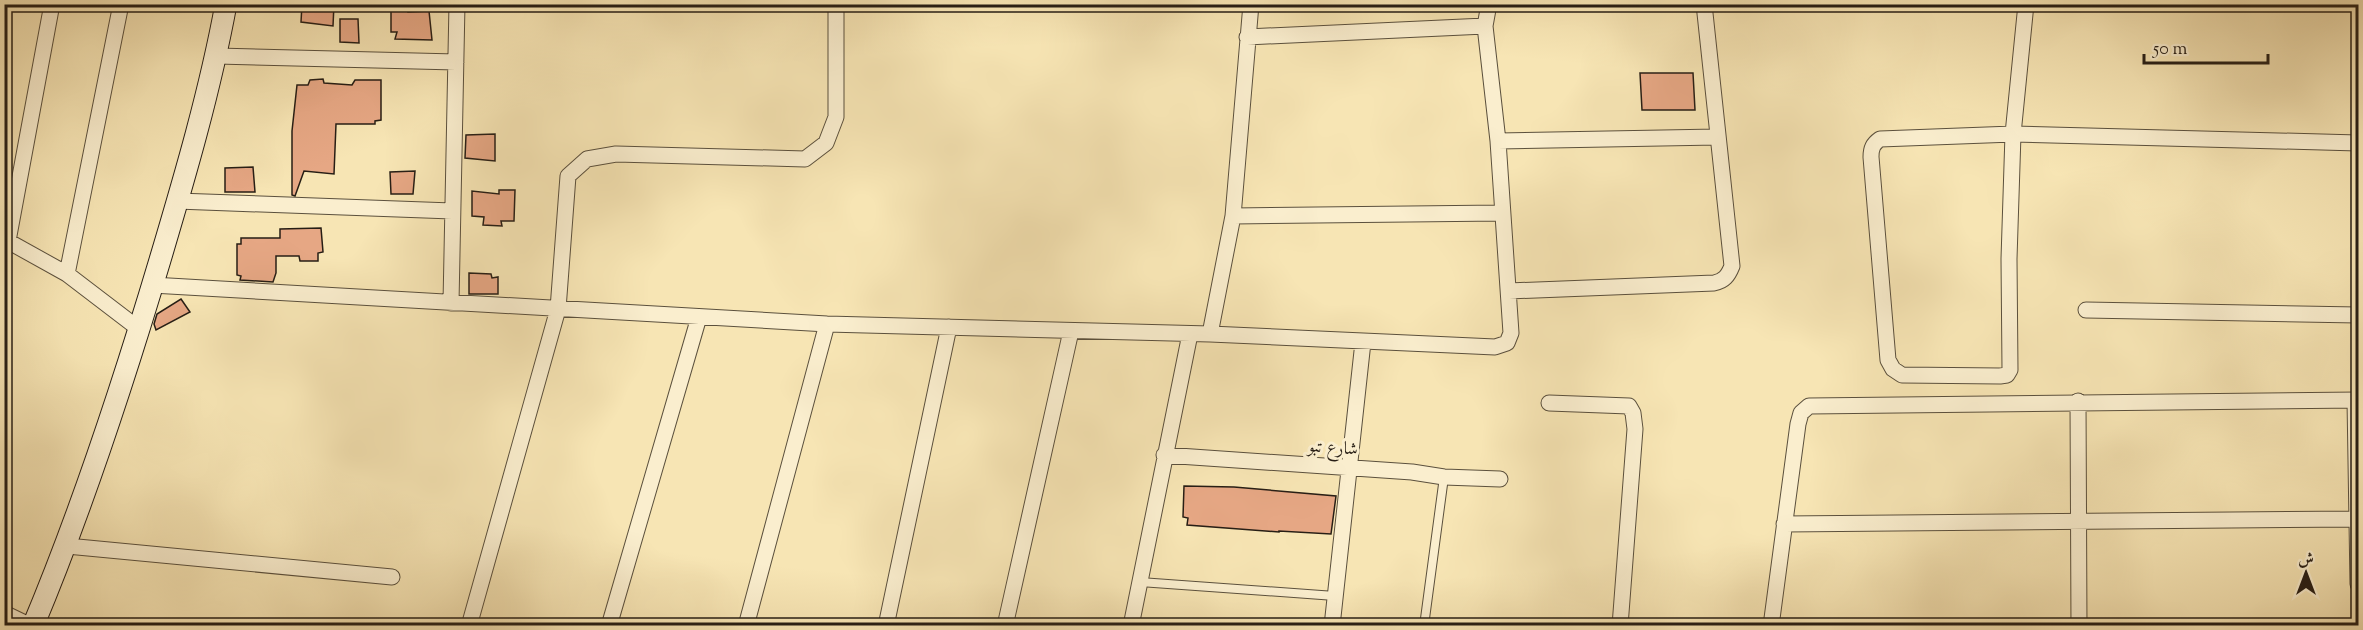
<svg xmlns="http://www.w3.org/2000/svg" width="2363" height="630" viewBox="0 0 2363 630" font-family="'Sorts Mill Goudy',Amiri,serif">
<rect width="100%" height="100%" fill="#f7e5b4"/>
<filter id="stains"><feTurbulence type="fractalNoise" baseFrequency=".00333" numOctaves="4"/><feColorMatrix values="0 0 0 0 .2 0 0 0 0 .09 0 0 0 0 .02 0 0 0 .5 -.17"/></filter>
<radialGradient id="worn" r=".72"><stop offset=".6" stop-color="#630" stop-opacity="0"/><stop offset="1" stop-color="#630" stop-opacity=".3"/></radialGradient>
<path fill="#e6a784" stroke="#271e15" stroke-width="1.5" d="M302 4H334L333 26 301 22Z
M408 10V12L429 11 432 40 395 39 397 32H391V11Z
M340 19H358L359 43 340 42Z
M1640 73H1693L1695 110H1642Z
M323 79 324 83 352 85 355 80H381V120L375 121V124H336L334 174 304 171 295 196 292 195V131L297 85H308L310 80Z
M495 134V161L465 158 466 135Z
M253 167 255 192H225V168Z
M415 171 413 194H391L390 172Z
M499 190H515L514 221H501L502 226 483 225 484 217 472 216V191L499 194Z
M321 228 323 252 318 253V261H300L299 256H276V273L273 282 240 280 241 276 237 275V244H241V238H280V229Z
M469 273 491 274 492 278 498 277V294H469Z
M181 299 190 312 156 330 154 324 157 314Z
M1184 486 1234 487 1336 496 1331 534 1279 531V532L1187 525 1188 518 1183 517Z"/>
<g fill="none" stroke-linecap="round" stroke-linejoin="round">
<g stroke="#5b503d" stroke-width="10">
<path id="lane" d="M1140 582 1335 596
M1424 626 1444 477"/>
</g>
<g stroke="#5b503d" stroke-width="17">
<path id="street" d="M2026 4 2013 134 2009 259 2010 370 2007 375 2000 376 1902 375 1893 369 1888 360 1871 157C1871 148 1873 144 1880 139L2013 134 2358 143
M1247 37 1485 26
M217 56 456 62
M1498 141 1717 137
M177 201 452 211
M1233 216 1501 213
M4 239 67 274 139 329
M8 241 52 4
M67 274 121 4
M152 285 827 324 1210 334 1495 347 1507 343 1511 333 1498 141 1485 26 1489 4
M1509 291 1714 283C1724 281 1728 276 1732 266L1704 4
M451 303 457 4
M2086 310 2358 315
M1210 334 1233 216 1251 4
M2355 400 2358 584
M2078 401 2079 626
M1549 403 1629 406 1633 413 1635 429 1620 626
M1164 455 1412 472 1444 477 1500 479
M1784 524 2357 519
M67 546 392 577
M4 613 31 626
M469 626 558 309 568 176 587 159 616 154 805 159 826 143 836 117V4
M609 626 699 317
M746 626 827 324
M886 626 949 327
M1005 626 1071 331
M1131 626 1190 334
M1332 626 1363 342
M1771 626 1798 424 1801 413 1809 406 2358 400"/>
</g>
<g stroke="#271e15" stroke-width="23">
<path id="secondary" d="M33 626C83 507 123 384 160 260 185 176 210 91 226 4"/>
</g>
<use href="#lane" stroke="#faeece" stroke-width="8"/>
<use href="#street" stroke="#faeece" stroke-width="15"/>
<use href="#secondary" stroke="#faeece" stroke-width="21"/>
</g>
<g text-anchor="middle" stroke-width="6" stroke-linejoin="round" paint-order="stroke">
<g font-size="18" fill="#271e15" stroke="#faeece">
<text transform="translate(1333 447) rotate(4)" y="6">شارع تبو</text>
</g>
</g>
<rect width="2363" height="630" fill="none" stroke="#f7e5b4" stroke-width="24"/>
<rect x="6" y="6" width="2351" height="618" fill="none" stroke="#271e15" stroke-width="3"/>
<rect x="12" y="12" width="2339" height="606" fill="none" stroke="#271e15" stroke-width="1.5"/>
<g transform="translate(2306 573)" stroke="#faeece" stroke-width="4.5" paint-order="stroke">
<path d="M0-4.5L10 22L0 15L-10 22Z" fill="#271e15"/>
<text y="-9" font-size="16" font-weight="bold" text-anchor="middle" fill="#271e15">ش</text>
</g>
<path d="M2144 54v9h124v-9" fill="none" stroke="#271e15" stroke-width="3"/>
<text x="2153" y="54" font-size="18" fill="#271e15" stroke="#faeece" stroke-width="4.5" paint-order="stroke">50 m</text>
<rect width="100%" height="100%" filter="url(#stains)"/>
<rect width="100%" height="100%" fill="url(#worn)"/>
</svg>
